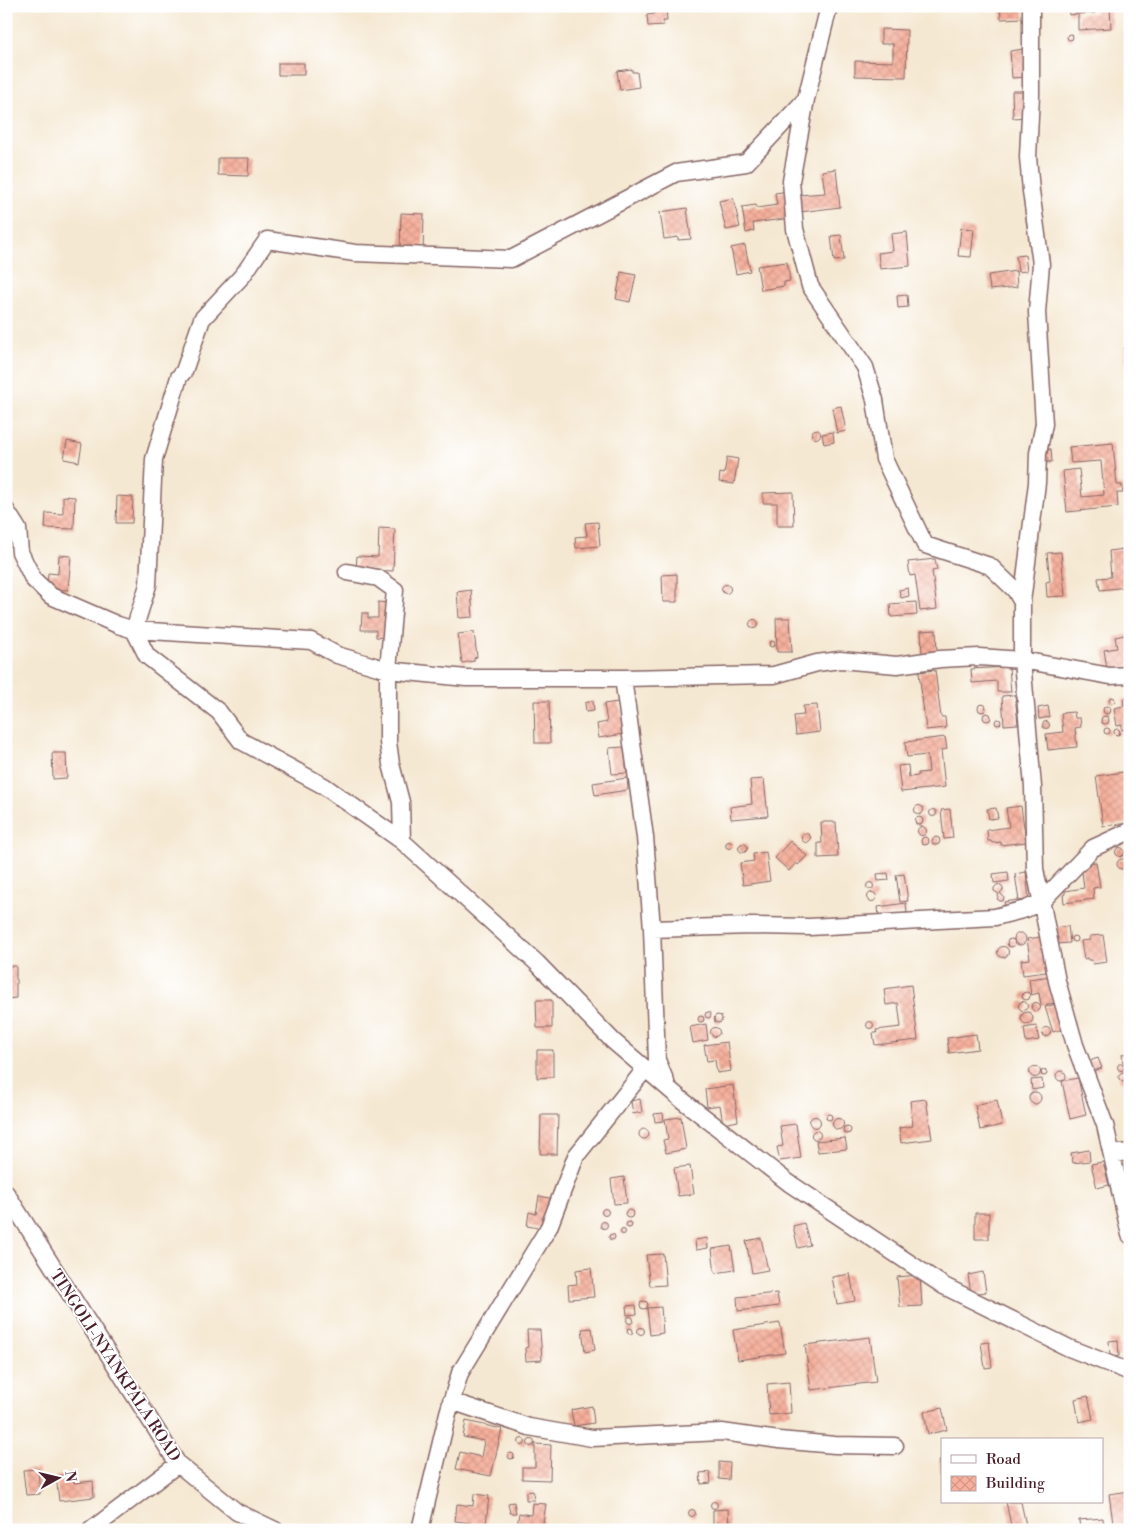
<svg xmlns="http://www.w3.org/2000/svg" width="1136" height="1536" viewBox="0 0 1136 1536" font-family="'Libre Bodoni',serif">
<defs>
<pattern id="building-cross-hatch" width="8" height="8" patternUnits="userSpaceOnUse" patternTransform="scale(1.25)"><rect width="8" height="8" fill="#f6b09c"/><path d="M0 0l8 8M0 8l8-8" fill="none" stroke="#d49787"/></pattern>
</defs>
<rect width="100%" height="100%" fill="#fff"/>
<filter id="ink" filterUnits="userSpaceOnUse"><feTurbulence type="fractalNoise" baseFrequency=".02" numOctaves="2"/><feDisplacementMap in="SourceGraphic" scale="10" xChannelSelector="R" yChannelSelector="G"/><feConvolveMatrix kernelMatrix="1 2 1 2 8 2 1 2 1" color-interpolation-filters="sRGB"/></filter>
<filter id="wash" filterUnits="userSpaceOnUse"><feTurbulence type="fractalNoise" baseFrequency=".0096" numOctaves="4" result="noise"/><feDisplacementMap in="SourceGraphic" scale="20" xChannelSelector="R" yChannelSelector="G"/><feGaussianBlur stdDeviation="1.12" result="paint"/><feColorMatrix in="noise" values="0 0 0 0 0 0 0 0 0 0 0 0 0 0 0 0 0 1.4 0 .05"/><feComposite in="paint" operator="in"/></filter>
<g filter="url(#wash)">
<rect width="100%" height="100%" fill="#f5e8d2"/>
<g id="blocks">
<path fill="url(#building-cross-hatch)" d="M653 6H666L667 21H663L664 25 648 26 647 15 654 14Z
M1000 6H1023L1024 18 1001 19Z
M1068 6H1076L1077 14 1069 15Z
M1095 6H1110L1111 28 1078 30V14L1095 13Z
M881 29 907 30 906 77 855 76V61L893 62V44H881Z
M1067 37a3 3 0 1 1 6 0a3 3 0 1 1-6 0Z
M1024 49 1026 77 1012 78 1010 51Z
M278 63H304V75H278Z
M632 69V72H637L639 87 620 90 617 71Z
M1012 91H1026L1027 117 1013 118Z
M218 158H249L248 176 218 175Z
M836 169 840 207 800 212 798 195 825 193 822 171Z
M788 191 792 218 753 223 754 231 746 233 742 207 756 205 757 208 777 205 775 193Z
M733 198 740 227 726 230 719 201Z
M687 208 691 239 678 240V237L664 239 660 212Z
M401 213 424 214 423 253 400 252Z
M961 228 974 229 971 257 958 256Z
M907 232 910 266 880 269 878 253 893 251 891 234Z
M841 235 844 260 834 261 831 236Z
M745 245 750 271 736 274 731 248Z
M1025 255 1027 271 1018 272 1016 256Z
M787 262 790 281 784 282V286L761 290 757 266Z
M1016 271 1017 287 990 290 988 275Z
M621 272 636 275 630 302 616 299Z
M907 295 908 307 898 308 897 296Z
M1130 347V376H1128L1124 348Z
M841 406 846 431 837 433 832 408Z
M811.5 434a4.5 4.5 0 1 1 9 0a4.5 4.5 0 1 1-9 0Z
M833 432 834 442 824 444 822 434Z
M67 441 82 444 79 462 64 459Z
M1113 443 1117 485H1122L1123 493H1117L1118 507 1067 512 1063 471 1079 469 1082 497 1104 495 1101 461 1071 463 1069 447Z
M1051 449 1052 462H1042L1041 450Z
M727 457 738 459 734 484 719 482 720 473 724 474Z
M793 492 794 526H777V503H763V493Z
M63 496 75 497 74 529 45 528 46 513 63 514Z
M117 496 133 497 132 523H116Z
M598 522 600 546 576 548 575 537 587 536 585 523Z
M379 528 395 529 393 571 356 569 357 556 378 557Z
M1123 549 1127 587 1100 590 1098 578 1111 577 1109 551Z
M1061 552 1065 596 1047 597 1046 582 1050 581 1047 553Z
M59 555 71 556 68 590 47 589 48 573 58 574Z
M935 559 937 570 932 571 937 609 920 611 915 575 910 576 908 562Z
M677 574V602H663L662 575Z
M721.5 589a4.5 4.5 0 1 1 9 0a4.5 4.5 0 1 1-9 0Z
M908 588 909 596 901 598 899 590Z
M471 590 473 617 459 618 457 592Z
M378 602 388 603 385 638 376 637V630H361L362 613H368V618H378Z
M916 602 917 615 891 617 890 604Z
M776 618H790L792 652H777Z
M749.5 624a4.5 4.5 0 1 1 9 0a4.5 4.5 0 1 1-9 0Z
M936 630 937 653 922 654 921 631Z
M474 632 477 657 474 658V661L462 663 458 634Z
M1130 634V666L1107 669 1104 650 1117 648 1115 637Z
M769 644a3 3 0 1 1 6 0a3 3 0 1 1-6 0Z
M1009 667 1011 692H997V681L972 683 971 669Z
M935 670 941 717H945L946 728 926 730 919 672Z
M1015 695 1018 724 1004 725 1002 696Z
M1109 700a3 3 0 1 1 6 0a3 3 0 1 1-6 0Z
M1130 698V736L1128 737 1127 729 1122 730V725L1117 726 1114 708 1124 706 1123 699Z
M534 701H549L550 743H535Z
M593 701 594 711 586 712 585 703Z
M618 702 629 733 599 738 597 724 607 722 604 704Z
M978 708a4 4 0 1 1 8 0a4 4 0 1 1-8 0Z
M817 705 820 732 796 735 794 716 804 715 803 706Z
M1048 706 1050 717 1039 719 1038 708Z
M1103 710a4 4 0 1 1 8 0a4 4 0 1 1-8 0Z
M1074 712 1075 718H1080L1081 727 1075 728 1077 747 1048 750 1046 734 1063 732 1061 713Z
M983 717a4 4 0 1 1 8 0a4 4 0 1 1-8 0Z
M1101 720a4 4 0 1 1 8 0a4 4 0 1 1-8 0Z
M995 722a3 3 0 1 1 6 0a3 3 0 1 1-6 0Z
M1042.5 725a3.5 3.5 0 1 1 7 0a3.5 3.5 0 1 1-7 0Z
M1104 731a3 3 0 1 1 6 0a3 3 0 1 1-6 0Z
M1114 732a3 3 0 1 1 6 0a3 3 0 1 1-6 0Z
M945 737 947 749 941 750 945 787 901 792 898 766 908 765 909 777 918 776V773L929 772 927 755 907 757 905 742Z
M624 747 627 773 612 774 609 748Z
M52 753H66L67 778 53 779Z
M1130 771V823L1103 826 1096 776Z
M627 778 628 790 595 795 593 783Z
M764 779 768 816 731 819 730 807 752 804 750 780Z
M914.5 810a4.5 4.5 0 1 1 9 0a4.5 4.5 0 1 1-9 0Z
M1021 806 1026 842 1001 845V842L992 843 991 841H988L987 830 1009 827 1006 808Z
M996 808 998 818 989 819 987 809Z
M950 809 953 838 944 839 941 810Z
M929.5 813a3.5 3.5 0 1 1 7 0a3.5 3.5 0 1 1-7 0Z
M915 821a4 4 0 1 1 8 0a4 4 0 1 1-8 0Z
M821 822H836L838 857 818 858V843H822Z
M917.5 831a4.5 4.5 0 1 1 9 0a4.5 4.5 0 1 1-9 0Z
M801.5 838a4.5 4.5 0 1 1 9 0a4.5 4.5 0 1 1-9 0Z
M921 841a4 4 0 1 1 8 0a4 4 0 1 1-8 0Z
M932 841a4 4 0 1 1 8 0a4 4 0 1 1-8 0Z
M790 841 807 856 798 865 796 863 789 871 775 858Z
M725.5 845a3.5 3.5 0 1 1 7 0a3.5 3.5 0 1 1-7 0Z
M738.5 848a4.5 4.5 0 1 1 9 0a4.5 4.5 0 1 1-9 0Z
M1115.5 852a4.5 4.5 0 1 1 9 0a4.5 4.5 0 1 1-9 0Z
M766 852 770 881 743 885 740 863 754 861 753 854Z
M1117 864a5 5 0 1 1 10 0a5 5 0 1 1-10 0Z
M1096 862 1100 887 1093 888 1094 899 1064 903 1063 895 1065 894V891L1084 888 1081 864Z
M1123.5 874a3.5 3.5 0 1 1 7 0a3.5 3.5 0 1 1-7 0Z
M1008 872 1009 881 994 883 993 874Z
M1026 872 1029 900 1019 901 1015 874Z
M888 873 889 880 878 881 877 874Z
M904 874 908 901 900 902 896 875Z
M866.5 886a3.5 3.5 0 1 1 7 0a3.5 3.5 0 1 1-7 0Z
M998 884 1003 888V890L1000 893 1004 897 1003 901H1000L997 899 999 894 994 891V888Z
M867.5 897a4.5 4.5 0 1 1 9 0a4.5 4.5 0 1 1-9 0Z
M1018 900V906L1005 908 1004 902Z
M906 903 907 913 879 917 878 907Z
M1068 926 1070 943 1056 944 1054 928Z
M1014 939a6 6 0 1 1 12 0a6 6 0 1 1-12 0Z
M1103 935 1107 962 1093 964 1092 960H1088L1087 958 1084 959 1081 941 1090 940V936Z
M1071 939a3 3 0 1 1 6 0a3 3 0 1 1-6 0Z
M1041 937 1046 972 1023 975 1021 960 1030 959 1027 939Z
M1007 943a4 4 0 1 1 8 0a4 4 0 1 1-8 0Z
M997.5 952a5.5 5.5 0 1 1 11 0a5.5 5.5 0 1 1-11 0Z
M6 966H16V998L6 999Z
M1052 976 1056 1003 1041 1005 1039 993 1031 995 1029 979Z
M911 985 918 1040 875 1045 873 1033H877L876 1030 901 1027 898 1003 886 1005 884 989Z
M1022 996a4 4 0 1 1 8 0a4 4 0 1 1-8 0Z
M536 1000H552V1028H537Z
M1018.5 1006a4.5 4.5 0 1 1 9 0a4.5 4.5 0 1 1-9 0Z
M1031.5 1007a4.5 4.5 0 1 1 9 0a4.5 4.5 0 1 1-9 0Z
M1056 1004 1063 1029 1053 1032 1045 1007Z
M1021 1018a6 6 0 1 1 12 0a6 6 0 1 1-12 0Z
M705 1015a3 3 0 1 1 6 0a3 3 0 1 1-6 0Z
M714 1019a4 4 0 1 1 8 0a4 4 0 1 1-8 0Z
M698 1019a3 3 0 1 1 6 0a3 3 0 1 1-6 0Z
M866.5 1025a3.5 3.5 0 1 1 7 0a3.5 3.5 0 1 1-7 0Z
M706 1024 708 1040 693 1043 690 1027Z
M1036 1026 1039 1040 1026 1042 1024 1028Z
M1041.5 1032a4.5 4.5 0 1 1 9 0a4.5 4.5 0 1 1-9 0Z
M710.5 1032a4.5 4.5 0 1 1 9 0a4.5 4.5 0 1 1-9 0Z
M976 1034 978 1049 949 1053 947 1038Z
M727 1042 731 1071 717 1073 715 1060 707 1061 704 1045Z
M537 1050H553V1077L537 1078Z
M1130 1053V1062L1123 1063 1122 1054Z
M1098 1058 1102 1068 1091 1072 1087 1062Z
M1117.5 1067a3.5 3.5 0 1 1 7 0a3.5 3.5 0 1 1-7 0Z
M1029.5 1072a5.5 5.5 0 1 1 11 0a5.5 5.5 0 1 1-11 0Z
M1041 1073a3 3 0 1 1 6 0a3 3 0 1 1-6 0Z
M1056 1076a5 5 0 1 1 10 0a5 5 0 1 1-10 0Z
M1119 1077a5 5 0 1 1 10 0a5 5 0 1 1-10 0Z
M1078 1078 1086 1115 1070 1119 1062 1081Z
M1042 1079 1043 1088 1032 1090 1031 1080Z
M733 1085 738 1121 723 1124 720 1105 707 1107 705 1089Z
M1029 1098a6 6 0 1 1 12 0a6 6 0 1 1-12 0Z
M640 1099 642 1112 633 1114 631 1101Z
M926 1099 932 1139 901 1143 899 1128 913 1126 910 1101Z
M997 1100 1002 1125 980 1130 975 1105Z
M663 1113 664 1121 655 1122 654 1114Z
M826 1117a3 3 0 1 1 6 0a3 3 0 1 1-6 0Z
M541 1115H558L557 1154H540Z
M809.5 1122a5.5 5.5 0 1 1 11 0a5.5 5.5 0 1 1-11 0Z
M681 1117 686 1149 666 1153 663 1140 668 1139 665 1119Z
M832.5 1124a5.5 5.5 0 1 1 11 0a5.5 5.5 0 1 1-11 0Z
M796 1124 801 1158 780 1161 777 1147 783 1146 780 1126Z
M843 1130a4 4 0 1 1 8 0a4 4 0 1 1-8 0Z
M639 1134a5 5 0 1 1 10 0a5 5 0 1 1-10 0Z
M811.5 1135a4.5 4.5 0 1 1 9 0a4.5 4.5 0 1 1-9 0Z
M845 1138 847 1149 818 1152 816 1141Z
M1089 1150 1090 1161 1073 1163 1071 1153Z
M1103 1162 1109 1185 1097 1188 1091 1164Z
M690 1166 694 1194 678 1196 674 1168Z
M624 1177 627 1203 614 1204 611 1179Z
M539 1196 550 1198 545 1229 527 1226 529 1212 536 1214Z
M601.5 1212a3.5 3.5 0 1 1 7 0a3.5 3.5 0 1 1-7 0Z
M625 1214a4 4 0 1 1 8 0a4 4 0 1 1-8 0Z
M975 1213H989V1239H975Z
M600.5 1225a3.5 3.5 0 1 1 7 0a3.5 3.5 0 1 1-7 0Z
M626 1225a3 3 0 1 1 6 0a3 3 0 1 1-6 0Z
M804 1223 810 1245 798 1248 793 1226Z
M620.5 1232a2.5 2.5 0 1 1 5 0a2.5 2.5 0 1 1-5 0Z
M609 1237a3 3 0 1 1 6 0a3 3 0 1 1-6 0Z
M707 1238 708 1248 696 1250 695 1240Z
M761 1238 768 1270 752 1273 746 1241Z
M731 1246 735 1270 715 1273 712 1249Z
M663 1254 666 1285 650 1286 646 1255Z
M591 1268 594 1297 569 1299 568 1285 577 1284 576 1270Z
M983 1272 986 1292 971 1294 968 1275Z
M850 1274 855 1301 837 1304 832 1277Z
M920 1275 922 1306 900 1307 897 1277Z
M777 1293 779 1306 738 1311 737 1297Z
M640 1305a4 4 0 1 1 8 0a4 4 0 1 1-8 0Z
M636 1305 637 1314 627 1315 626 1306Z
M661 1307 663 1333 650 1335 647 1308Z
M626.5 1320a3.5 3.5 0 1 1 7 0a3.5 3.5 0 1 1-7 0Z
M780 1323 785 1353 738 1360 733 1330Z
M637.5 1331a3.5 3.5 0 1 1 7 0a3.5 3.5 0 1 1-7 0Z
M592 1328 595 1350 585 1352 582 1329Z
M627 1331a3 3 0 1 1 6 0a3 3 0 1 1-6 0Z
M527 1330H540L542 1360 526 1361 525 1348 528 1347Z
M870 1337 876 1382 811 1390 805 1345Z
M1118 1340 1119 1356 1110 1357 1109 1341Z
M989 1342 992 1367 985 1368 981 1343Z
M789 1382 791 1413 769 1415 767 1384Z
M1088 1396 1093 1419 1079 1422 1075 1399Z
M592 1406 594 1423 574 1426 571 1410Z
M942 1408 947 1430 928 1434 924 1412Z
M466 1421 502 1429 491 1476 456 1469 460 1452 481 1457 484 1441 463 1437Z
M518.5 1442a3.5 3.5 0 1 1 7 0a3.5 3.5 0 1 1-7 0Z
M527.5 1443a3.5 3.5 0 1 1 7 0a3.5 3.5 0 1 1-7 0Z
M535 1444 551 1445 550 1480 522 1479V1467H535Z
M508 1456a3 3 0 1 1 6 0a3 3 0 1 1-6 0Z
M942 1460V1476H941L939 1461Z
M719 1462 730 1463 729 1480 719 1479Z
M38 1469 40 1494 26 1495 23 1470Z
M710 1472 711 1483 701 1484 700 1473Z
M73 1474 74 1483 93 1481 94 1497 59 1501 56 1476Z
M533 1491 534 1500H526V1492Z
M1130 1491V1530H1114L1109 1494Z
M474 1494 489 1496 486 1525 455 1521 457 1504 473 1506Z
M710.5 1505a3.5 3.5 0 1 1 7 0a3.5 3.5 0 1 1-7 0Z
M514 1502 516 1513H510L508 1503Z
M1006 1502H1021L1027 1530H1012Z
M532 1503 546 1504 542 1530 517 1527 519 1513 531 1515Z
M728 1509 729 1530H691V1527L713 1526V1510Z
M688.5 1513a3.5 3.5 0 1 1 7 0a3.5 3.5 0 1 1-7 0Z
M1103 1518 1104 1530H1080L1079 1520Z"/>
</g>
</g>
<g filter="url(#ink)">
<use href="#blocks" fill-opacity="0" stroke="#866565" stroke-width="1"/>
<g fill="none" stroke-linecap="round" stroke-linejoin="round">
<g stroke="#866565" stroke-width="19">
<path id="street" d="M829 6 806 99 791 181 795 229 810 286 865 367 875 400 884 459 925 545 990 566 1015 590 1022 602
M1031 6V95L1028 157 1031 191 1041 264 1037 312 1044 424 1038 453 1037 483 1022 602V660L1033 787 1035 869 1057 981 1075 1045 1105 1125 1130 1235
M806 99 746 163 676 173 511 259 355 253 267 240 243 275 202 319 184 371 179 377 154 459 148 585 134 630 311 641 337 655 388 670 466 678H623L774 675 817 663 840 660 897 665 940 659 979 657 1022 660 1110 676 1130 675
M6 510 18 529 20 552 33 579 51 596 118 625 134 630 147 656 219 712 241 741 324 786 402 841 537 963 613 1041 682 1100 789 1183 944 1286 1069 1348 1130 1372
M347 572 378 578 395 590 388 670V742L391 764 401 802 402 841
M623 678 645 837 652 929 657 1060 666 1082
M652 929 751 926 809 927 995 917 1026 909 1041 902 1093 848 1130 831
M1112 1154 1130 1152
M6 1193 178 1464 237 1512 275 1530
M451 1401 529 1427 592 1438 722 1432 779 1440 835 1445 895 1446
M91 1530 178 1464
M420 1530 448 1413 460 1373 549 1227 576 1156 646 1068"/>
</g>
<use href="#street" stroke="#fff" stroke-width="16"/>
</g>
</g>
<g text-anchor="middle" stroke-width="4" stroke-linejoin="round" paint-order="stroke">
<g font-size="16" fill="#4a1f2b" stroke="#fff">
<text transform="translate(116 1365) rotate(57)" y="6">TINGOLI-NYANKPALA ROAD</text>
</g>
</g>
<rect width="1136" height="1536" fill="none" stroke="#fff" stroke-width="25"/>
<rect x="941" y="1438" width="162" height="65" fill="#ffffff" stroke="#b7a5aa"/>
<rect x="951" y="1455" width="25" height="8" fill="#ffffff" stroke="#b7a5aa"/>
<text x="986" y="1464" font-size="15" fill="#4a1f2b">Road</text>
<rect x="951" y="1476" width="25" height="15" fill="url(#building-cross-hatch)" stroke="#b7a5aa"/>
<text x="986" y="1488" font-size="15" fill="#4a1f2b">Building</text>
<g transform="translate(58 1478) rotate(82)" stroke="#ffffff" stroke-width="4" paint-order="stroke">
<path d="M0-4L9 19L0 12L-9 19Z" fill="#4a1f2b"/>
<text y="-8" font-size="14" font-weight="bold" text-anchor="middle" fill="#4a1f2b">N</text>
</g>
</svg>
